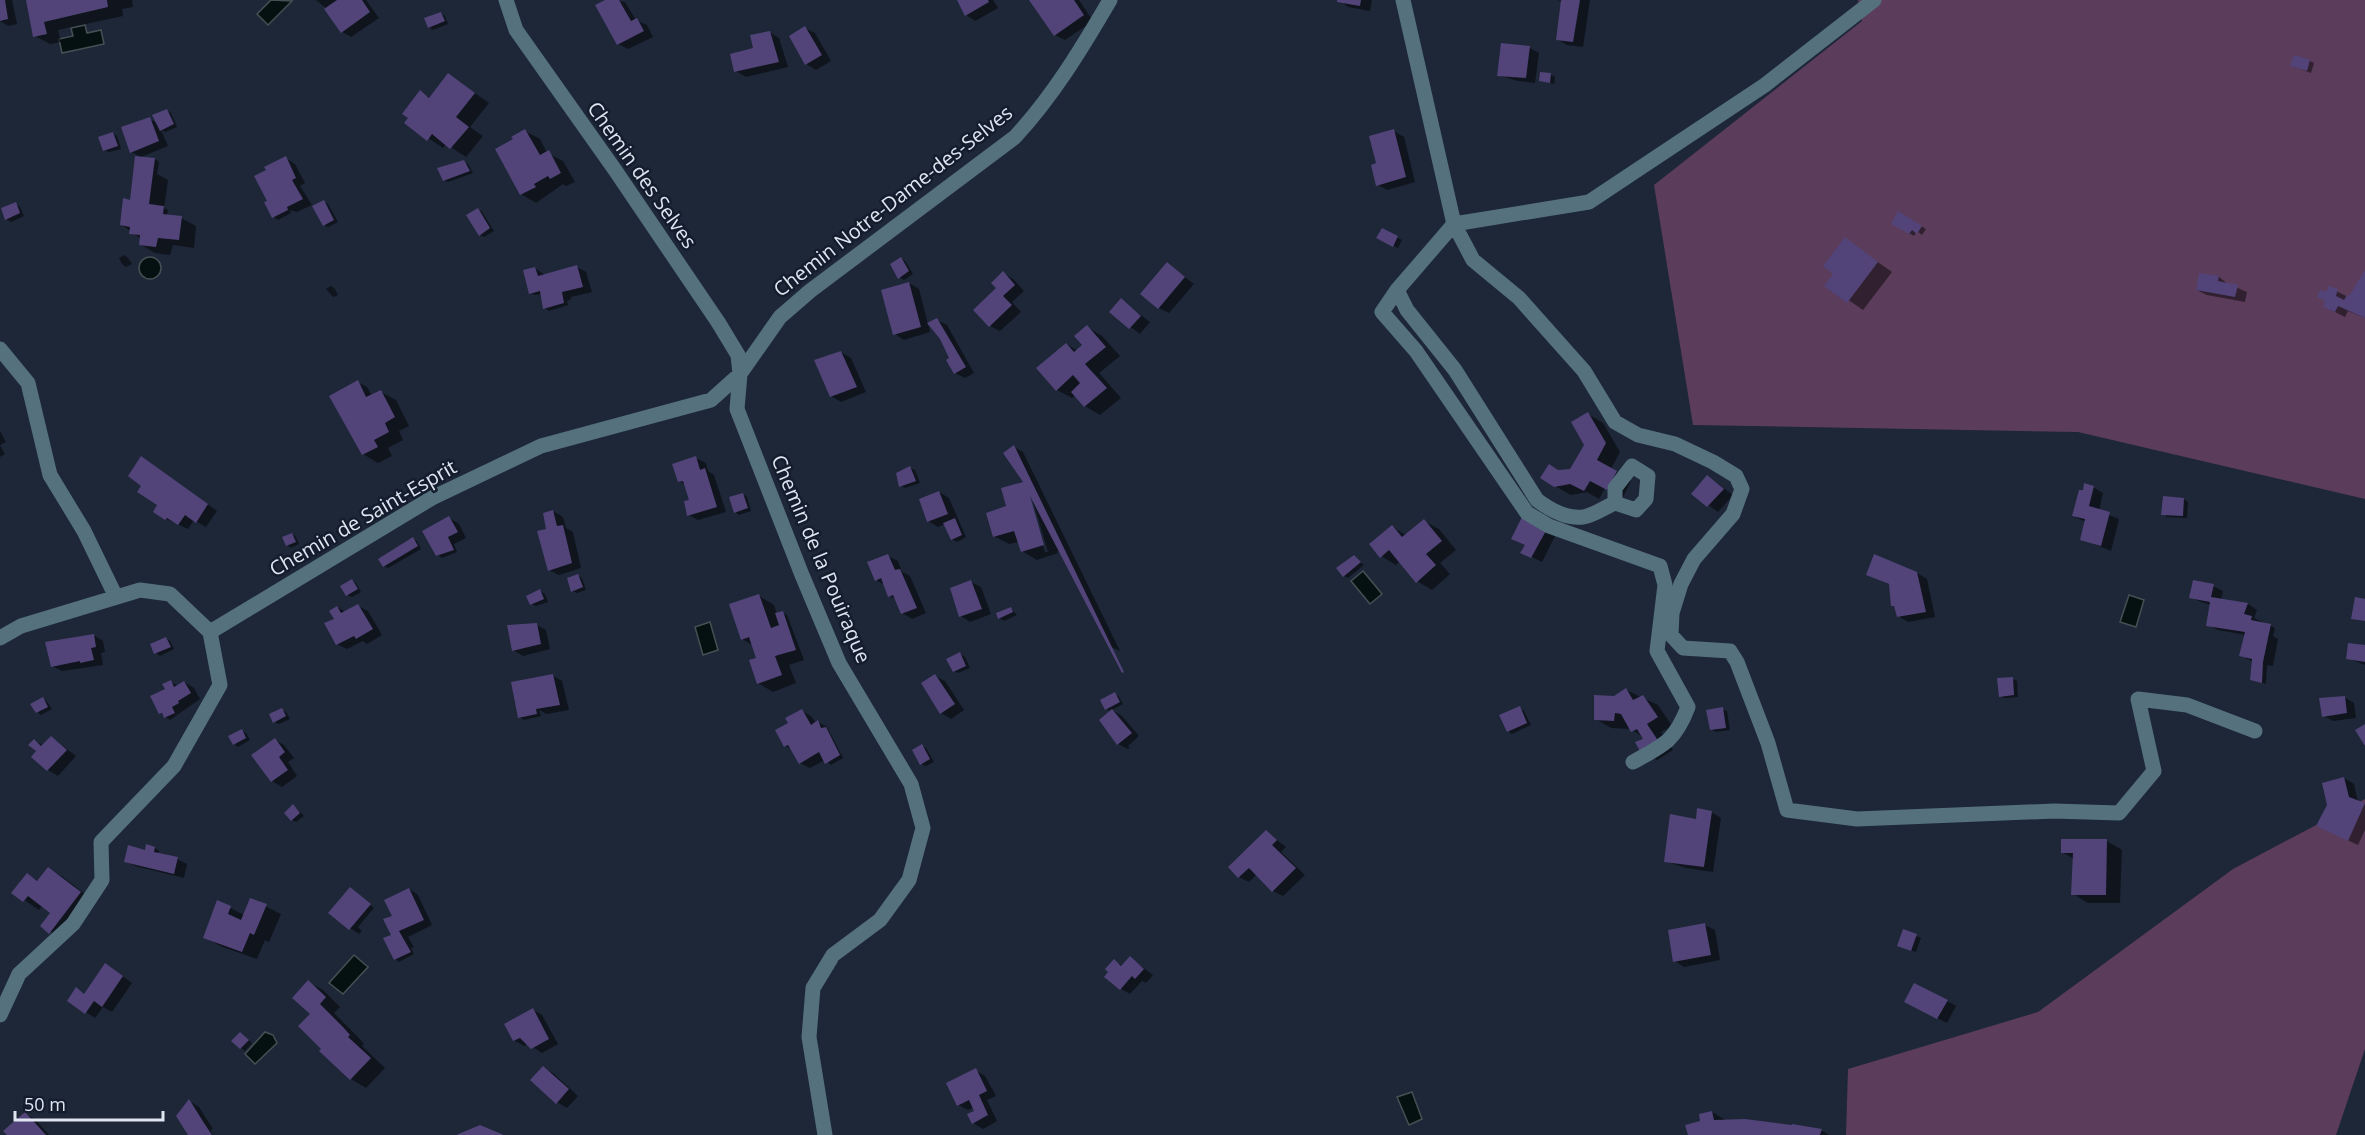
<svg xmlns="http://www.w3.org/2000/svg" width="2365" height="1135" viewBox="0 0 2365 1135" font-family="'Open Sans',sans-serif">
<rect width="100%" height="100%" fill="#1d2738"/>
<path fill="#5b3c5a" d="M1858 0H2365V499L2078 432 1693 425 1654 185 1862 21Z
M2365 799V1049L2336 1135H1846L1848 1069 2038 1012 2233 869Z"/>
<path fill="#051010" stroke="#465054" stroke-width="1.5" d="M271 0 292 1 268 25 257 14Z
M85 25 87 33 101 30 104 44 62 53 59 39 73 36 71 28Z
M139 268a11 11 0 1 1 22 0a11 11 0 1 1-22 0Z
M1363 571 1382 594 1370 604 1351 581Z
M2129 595 2144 600 2136 627 2120 622Z
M710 622 718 650 703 655 695 627Z
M354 955 368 967 343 994 329 983Z
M265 1032 273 1035 277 1043 255 1064 245 1054Z
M1412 1092 1422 1119 1409 1125 1397 1097Z"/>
<path fill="#0007" fill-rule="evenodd" d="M0 0H12L17 24 8 26 0 21Z
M27 0H132L133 7 122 9 123 16 58 30 61 42 50 44 35 36Z
M316 0H366L379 18 351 37 342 32 327 9Z
M608 0 625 2 636 20 647 25 653 37 628 49 618 44Z
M959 0H993L998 8 975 21 966 15Z
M1031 0H1079L1093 21 1065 40 1055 35Z
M1339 0H1372L1370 11 1348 7Z
M1558 0H1590L1583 47 1567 45 1557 39 1562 2Z
M441 13 445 16 448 24 433 30 429 27Z
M805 28 815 33 831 61 816 70 806 64Z
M769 32 779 38 788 67 746 77 736 71Z
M1530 48 1539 53 1535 83 1518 81 1498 75Z
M2310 61 2314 63 2311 73 2292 66Z
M449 75 489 103 470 127 483 136 466 157 446 144 443 148 406 123 420 92 431 98Z
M1551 75 1555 77 1554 84 1540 80Z
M167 110 171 113 177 127 165 132 161 130 168 146 141 157 131 152 150 119 158 124Z
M525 131 540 139 547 153 563 161 575 182 566 186 563 184 536 203 521 194 515 140Z
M1394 131 1404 137 1415 182 1387 190 1378 185V164Z
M113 133 117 136 121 149 109 152 104 150Z
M285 158 295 164 305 183 300 186 312 205 297 212 290 210 291 213 278 220 274 217 269 201Z
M155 159 159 162 157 174 168 180 164 208 168 210 167 216 181 218 196 226 194 248 173 245 170 255 155 253 140 244 141 239 122 225 131 202Z
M463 162 468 164 473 173 448 182 444 180Z
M324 202 328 204 338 222 328 227 324 225Z
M16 204 20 207 24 216 11 222 6 219Z
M478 209 482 212 494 231 484 237 480 235Z
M1899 213 1926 229 1922 235 1917 231 1914 236 1893 223Z
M1382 230 1402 240 1398 248 1378 238Z
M1845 239 1892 272 1863 310 1827 285 1836 273Z
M124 255 128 258 132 264 126 267 122 264 119 258Z
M901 258 905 261 913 274 904 280 899 277Z
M1167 264 1194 284 1169 313 1159 308Z
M577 267 586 272 592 292 571 297V299L567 301 568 305 549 311 545 308 542 294 535 295 531 293 535 268 545 275Z
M1003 273 1013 279 1024 291 1012 302 1021 312 1000 331 990 326Z
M2365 273V318L2348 311 2345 317 2325 307 2330 288 2350 298Z
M2200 274 2219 277 2228 284 2247 292 2245 302 2207 295 2197 290Z
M909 283 919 289 930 332 904 340 895 334Z
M331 286 335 289 338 295 333 297 326 289Z
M1121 300 1150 322 1140 334 1111 312Z
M937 320 947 325 974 373 965 378 955 373 951 359 938 334 934 332 929 324Z
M1087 327 1102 336 1120 356 1099 373 1121 398 1100 415 1085 406 1075 395 1072 398 1057 390 1066 344 1078 351 1084 345Z
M841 352 851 358 866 392 841 402 831 396Z
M358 382 367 387 372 396 381 392 396 400 409 426 399 431 403 440 388 448 392 456 378 463 363 454 331 397Z
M1588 414 1603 423 1620 452 1611 469 1631 481 1623 497 1605 488 1599 499 1587 492 1571 495 1555 486 1559 471H1571L1586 445Z
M0 431 6 442 0 445Z
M0 445 5 454 0 457Z
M1014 447 1023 452 1120 651 1109 646 1058 547V553L1037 560 1022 551 1018 542 1009 544 994 536 1025 483ZM1027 491 1031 495 1048 552H1045Z
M696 458 706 463 708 471 714 475 726 512 698 520 689 515 691 501 686 485 679 481Z
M151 464 217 511 206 527 194 520 188 529 166 519 159 505Z
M910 468 915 470 920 483 905 488 901 486Z
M1707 476 1733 495 1718 512 1693 494Z
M2093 487 2103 493 2099 511 2119 519 2111 551 2082 539 2086 522 2073 516Z
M939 492 949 498 966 537 957 542 952 539 945 524 938 527 928 521Z
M743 494 747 497 751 511 739 515 735 512Z
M2183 499 2188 502 2187 518 2167 517 2163 514Z
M553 511 563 517 566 528 573 532 581 568 559 575 549 570 548 531Z
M449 518 459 524 466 538 454 544 457 552 442 558 438 555Z
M1523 519 1555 536 1542 562 1522 552 1526 545Z
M1424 521 1439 529 1456 550 1440 563 1450 574 1432 590 1417 581 1400 561 1396 565 1381 556 1392 527 1406 535Z
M292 534 296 537 299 544 291 548 287 545Z
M413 539 417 541 421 549 388 568 384 566Z
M888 556 898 561 902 572 910 576 926 613 912 619 902 613 897 600 890 596 885 585 876 580Z
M1354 557 1364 565 1348 578 1344 576Z
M1917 573 1927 579 1935 617 1908 622 1898 616 1896 608 1892 605 1890 585 1868 574Z
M578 576 582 578 586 590 577 593 572 591Z
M352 580 356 583 361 592 352 597 347 595Z
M971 582 981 587 991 614 970 622 961 616Z
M2213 586 2223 591 2221 600 2248 604 2257 610 2254 618 2275 628 2273 636 2278 639 2273 666 2267 665 2266 684 2252 679 2253 662 2241 655 2246 635 2218 630 2208 625 2211 605 2201 602 2191 597Z
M540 591 545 594 548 602 536 606 531 604Z
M759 596 774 605 777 614 782 612 787 615 804 660 789 665 796 683 773 692 758 683V659L754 646 742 639Z
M358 606 368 611 382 635 367 644 363 641 347 649 337 644V607L346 612Z
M1010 608 1017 615 1004 621 999 618Z
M537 625 546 630 550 649 523 656 513 650Z
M93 635 103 641 105 652 101 653 103 665 62 671 52 666Z
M166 638 170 641 174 649 160 656 156 653Z
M2365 647V665L2348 658Z
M960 654 965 657 970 668 958 673 954 671Z
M552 675 562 681 569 710 547 714 539 710 541 716 524 720 519 717Z
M935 676 945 681 964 710 951 719 941 713Z
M2012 679 2017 681 2018 697 2004 698 2000 696Z
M171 682 178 686 184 682 194 688 200 699 170 720 160 713Z
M1626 690 1658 705 1672 726 1661 732 1673 750 1657 760 1642 752 1644 738 1631 729 1611 728 1596 719 1614 697Z
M1115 694 1119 697 1123 704 1112 710 1122 716 1139 736 1128 746 1130 748 1128 749 1118 744 1111 711 1106 709Z
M2344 697 2354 703 2356 718 2333 721 2324 716Z
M43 699 47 702 52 709 41 715 37 712Z
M1520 708 1524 711 1531 725 1512 734 1508 731Z
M1722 709 1727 711 1730 730 1716 732 1711 729Z
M282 710 286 712 290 719 279 724 274 722Z
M802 711 811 716 816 723 818 722 827 727 843 758 831 765 825 760 810 768 800 763 793 750 785 746Z
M241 730 246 733 250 740 238 747 234 744Z
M51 737 76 756 58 776 48 770 34 756 38 751 34 740 44 746Z
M275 740 284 745 294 758 288 762 297 776 282 787 272 781Z
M922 746 926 748 934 762 926 766 921 764Z
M2344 778 2354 784 2358 802 2365 804V830L2358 845 2328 831Z
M294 806 304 816 296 822 292 820Z
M1711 812 1721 818 1713 872 1686 868 1665 861 1698 820Z
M1266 832 1286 847 1281 852 1305 875 1283 896 1273 891 1257 874 1249 882 1239 877Z
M2107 841 2122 850 2120 903H2088L2073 894 2074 859 2062 852Z
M155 848 159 851 158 854 177 859 187 864 184 878 135 866 126 861Z
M48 869 63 877 95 902 65 941 42 926 52 913 43 905 39 910 13 892 27 875 39 881Z
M351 889 374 908 358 927 362 931 359 934 350 928Z
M409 889 418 895 432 925 408 937 414 947 411 948 414 954 399 962 395 959 394 916Z
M251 899 281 914 269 942 265 940 257 959 220 946 205 937 218 902 244 915Z
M1705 925 1715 930 1720 960 1684 967 1675 961Z
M1904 931 1921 938 1916 952 1903 948Z
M1130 958 1153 975 1146 983 1142 981 1130 994 1121 989 1114 961 1123 966Z
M115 971 132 983 112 1012 103 1007 95 1018 86 1012 77 989 85 995Z
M308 982 323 990 340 1007 334 1013 358 1037 364 1044 362 1046 385 1068 366 1088 351 1079 321 1051 324 1050 312 1014Z
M1947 1001 1956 1006 1947 1023 1916 1007Z
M533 1010 542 1015 558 1044 542 1053 528 1044 524 1046 514 1040Z
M240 1033 252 1043 245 1051 241 1048Z
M543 1068 553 1073 578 1096 567 1108 557 1102Z
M975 1070 985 1076 996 1096 987 1100 997 1121 983 1129 973 1123 976 1111 974 1107 968 1110 958 1105Z
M189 1101 199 1107 213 1129 210 1130 213 1135H190Z
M1712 1112 1727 1121 1821 1130 1829 1135H1689Z
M25 1114 35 1119 49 1135H9Z"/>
<path fill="#524479" d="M0 0H5L8 19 0 21Z
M26 0H107L108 7 44 22 47 34 33 37Z
M337 0H362L370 12 341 33 324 9Z
M605 0H619L631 21 637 18 644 31 617 45 595 5Z
M957 0H988L989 2 965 16Z
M1029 0H1074L1084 15 1054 36Z
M1337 0H1361L1360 6 1337 2Z
M1561 0H1580L1573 42 1556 40Z
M441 12 445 21 428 28 424 18Z
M805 26 822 55 805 65 789 36Z
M770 31 779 62 734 72 730 54 753 48 750 35Z
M1501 43 1530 46 1526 78 1497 76Z
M2294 55 2310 60 2307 71 2290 66Z
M1540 72 1551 73 1550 83 1539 81Z
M448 73 475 93 456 117 469 127 450 149 432 134 427 141 404 123 408 118 402 114 420 90 429 98Z
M167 109 174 124 160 131 152 115Z
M150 117 159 141 130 153 121 127Z
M525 129 540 155 549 150 561 173 550 179 548 176 534 184 536 187 520 195 495 149 513 139 511 137Z
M1394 129 1406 177 1376 186 1371 165 1376 163 1369 136Z
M113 132 118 146 103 151 98 137Z
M135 156 155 158 149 204 164 206 163 214 182 216 179 240 158 238 156 247 139 245 140 235 129 234 130 227 120 225 123 198 130 200Z
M286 156 296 178 292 180 303 199 287 207 288 210 272 218 264 202 267 201 254 176 266 170 264 167Z
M464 160 470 171 443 181 437 168Z
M324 200 334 220 323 226 312 206Z
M16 202 20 213 5 220 1 208Z
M478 208 490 228 479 236 466 215Z
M1898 211 1922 226 1917 234 1912 230 1909 234 1891 224Z
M1382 228 1398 236 1393 247 1376 238Z
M1845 237 1878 262 1847 303 1824 286 1833 274 1823 266Z
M901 257 909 271 898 279 890 264Z
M1167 262 1185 277 1158 309 1140 294Z
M577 265 583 287 562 292 564 303 543 309 540 291 529 294 523 270 535 267 538 276Z
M2365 270V318L2338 306 2335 312 2323 307 2325 301 2317 297 2320 290 2326 292 2329 286 2338 289 2336 296 2344 300 2347 295 2349 296Z
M1003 271 1015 285 1003 296 1012 305 989 327 973 310 996 288 991 283Z
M2199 273 2219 276 2218 281 2238 285 2235 297 2196 290Z
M909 282 921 327 893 335 881 290Z
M1121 298 1141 316 1129 329 1109 312Z
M937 318 966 367 954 374 946 360 949 358 940 339 927 323Z
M1087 325 1106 347 1085 364 1107 388 1084 407 1071 392 1080 383 1073 375 1056 391 1036 368 1066 343 1074 352 1082 345 1074 336Z
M841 351 857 387 830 397 814 360Z
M358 380 366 397 381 390 395 417 385 423 389 432 374 440 378 447 362 455 329 396Z
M1588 412 1606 443 1597 460 1617 471 1607 490 1590 481 1584 491 1570 484 1554 487 1540 478 1549 464 1558 470 1570 469 1584 445 1571 422Z
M1014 445 1124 672 1122 673 1030 496 1044 545 1021 552 1014 531 993 537 986 513 1006 506 1001 488 1023 482 1003 453Z
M141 456 208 504 196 523 185 515 178 525 167 518 165 520 153 512 157 505 137 492 141 486 128 476Z
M696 456 700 470 705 468 717 507 687 516 684 501 689 500 683 481 678 482 672 464Z
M910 466 916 481 899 487 896 473Z
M1707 475 1724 489 1707 507 1691 494Z
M2084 483 2094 486 2089 506 2110 512 2101 546 2080 540 2085 519 2072 516 2079 490H2083Z
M939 491 948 514 927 522 919 499Z
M743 493 748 508 734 513 729 497Z
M2163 496 2184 498 2183 516 2161 515Z
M553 510 557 526 563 525 572 563 548 571 537 531 546 529 543 513Z
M449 516 458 532 448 537 454 550 436 556 422 531Z
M1522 517 1547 529 1531 558 1520 553 1525 545 1511 539Z
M955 518 962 535 951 540 943 523Z
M1424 519 1442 541 1426 554 1436 565 1416 583 1389 550 1380 558 1369 544 1392 525 1402 537Z
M292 533 296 542 286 546 282 537Z
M413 537 418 546 383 567 378 559Z
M888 554 895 570 900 569 917 608 901 614 893 595 888 597 881 578 875 581 867 562Z
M1874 554 1917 572 1926 612 1897 617 1894 606H1891L1889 584 1866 575Z
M1354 555 1361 562 1343 577 1336 568Z
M578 574 583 587 571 592 567 578Z
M352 579 358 589 346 596 340 586Z
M971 580 982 609 959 617 950 588Z
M2193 580 2214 584 2211 597 2248 603 2244 614 2252 616 2251 620 2271 624 2263 662 2262 683 2250 680 2252 659 2239 656 2245 632 2206 626 2210 602 2189 598Z
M540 589 544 599 530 605 526 596Z
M759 594 771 628 779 625 775 613 783 611 796 650 775 656 782 675 757 684 749 660 756 658 749 637 741 640 729 604Z
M2355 597 2365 599V621L2351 619Z
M358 604 373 629 356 639 354 636 336 645 324 623 334 619 329 611 337 606 341 613Z
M1011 607 1013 612 998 619 996 613Z
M537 623 541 644 512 651 507 625Z
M94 634 96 647 91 648 94 660 80 663V661L51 667 45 642Z
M166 637 171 647 154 654 150 644Z
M2348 643 2365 645V662L2346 659Z
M960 652 966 666 953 672 946 659Z
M553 674 560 705 536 709 537 714 518 718 511 682Z
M935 674 955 704 940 714 921 683Z
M2013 677 2014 695 1999 697 1997 678Z
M171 680 174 687 184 681 191 693 178 701 179 703 172 707 175 713 164 718 162 713 159 714 150 696 165 689 162 684Z
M1626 688 1633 700 1643 695 1658 717 1647 724 1659 742 1641 753 1635 742 1643 739 1637 729 1631 732 1621 714 1615 713 1614 721 1594 720V695L1614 696Z
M1115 692 1120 702 1105 710 1100 700Z
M2345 696 2347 713 2322 717 2319 698Z
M43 697 48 707 36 713 30 704Z
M1520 706 1527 723 1507 732 1499 715Z
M1723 707 1726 728 1710 730 1706 710Z
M282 708 286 716 273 723 269 714Z
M802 709 811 725 818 720 821 728 826 727 840 755 825 764 819 752 799 764 788 745 784 747 775 730 788 723 785 718Z
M1112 709 1132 733 1117 745 1099 720Z
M2365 724V746L2355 730Z
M242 729 246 738 233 745 228 736Z
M51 736 67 750 47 771 31 757 36 751 28 745 34 739 41 746Z
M275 738 285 752 279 757 288 770 271 782 251 755Z
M922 744 930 759 920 765 912 750Z
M2344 777 2349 797 2365 803 2348 841 2316 826 2327 805 2322 783Z
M293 804 300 813 291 821 284 813Z
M1697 808 1712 811 1704 867 1664 862 1670 814 1696 819Z
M1266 830 1277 840 1272 845 1296 868 1272 892 1249 868 1238 878 1228 867Z
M2061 839H2107L2106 895H2071L2073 853H2061Z
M146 844 155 847 154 852 178 857 174 874 124 862 128 845 145 850Z
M48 867 81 892 49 934 40 926 50 913 28 896 23 902 11 893 27 873 37 881Z
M350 887 371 904 349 930 328 913Z
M409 888 424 920 399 931 411 952 394 960 383 938 391 935 383 919 392 916 384 900Z
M250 898 267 904 254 935 250 933 242 952 203 938 217 900 231 906 228 914 241 920Z
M1705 923 1711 955 1673 962 1668 930Z
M1903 929 1917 934 1911 951 1897 946Z
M1130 956 1144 969 1135 979 1132 976 1120 990 1104 977 1108 972 1105 969 1114 959 1121 966Z
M105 963 123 976 102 1007 94 1001 85 1014 67 1001 76 987 84 994Z
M308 980 326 997 320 1004 343 1027 350 1035 348 1037 371 1058 350 1080 319 1051 321 1049 298 1026 310 1014 292 998Z
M1914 983 1948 1000 1937 1019 1904 1002Z
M533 1008 549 1039 531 1049 520 1038 513 1041 504 1024Z
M240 1032 249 1040 240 1049 231 1041Z
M543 1066 569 1089 556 1104 530 1080Z
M976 1068 987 1091 979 1095 988 1115 972 1124 967 1114 974 1111 969 1100 957 1106 946 1083Z
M189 1099 204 1123 212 1135H188L176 1116Z
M1712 1111 1714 1120 1745 1119 1792 1125V1124L1822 1129 1820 1135H1688L1685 1125 1700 1121 1699 1114Z
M25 1112 46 1135H7L3 1131Z
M480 1125 504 1135H456Z"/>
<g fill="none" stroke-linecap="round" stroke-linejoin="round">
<path stroke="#55717e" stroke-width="15" d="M506 0 516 30 615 170 718 322 738 355 740 374 737 409 802 575 839 663 911 784 923 828 909 880 880 920 833 955 813 988 809 1037 825 1135
M1403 0 1454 224 1589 202 1765 85 1874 0
M1397 290 1407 310 1455 370 1537 500C1549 509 1567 519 1583 517 1593 516 1605 507 1615 503L1636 510 1646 499 1648 476 1632 466 1615 488V503
M0 349 28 383 50 475 84 531 116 597
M0 638 21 626 140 590 170 594 210 632 432 498 541 446 711 400 740 374 780 317 810 291 1015 137C1053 96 1082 48 1110 0
M1633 762C1664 745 1675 741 1688 707L1657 651 1665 585 1660 566 1549 526 1527 513 1416 351 1382 312 1397 290 1454 224 1473 260 1519 298 1584 371 1615 422 1638 435 1675 444 1713 462 1736 476 1742 489 1733 514 1694 559 1681 584 1672 613 1671 635 1683 648 1730 651 1737 662 1768 743 1787 810 1857 819 2054 811 2119 813 2154 771 2138 699 2187 705 2255 731
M0 1015 19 974 73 924 102 880 101 842 174 766 220 685 210 632"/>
</g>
<g text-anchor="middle" stroke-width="5" stroke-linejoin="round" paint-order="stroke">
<g font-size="20" fill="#dfe5f1" stroke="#141d2d">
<text transform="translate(642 175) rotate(55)" y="7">Chemin des Selves</text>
<text transform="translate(893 201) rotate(-38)" y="7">Chemin Notre-Dame-des-Selves</text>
<text transform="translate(363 518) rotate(-30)" y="7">Chemin de Saint-Esprit</text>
<text transform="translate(821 559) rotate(67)" y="7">Chemin de la Pouiraque</text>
</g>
</g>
<path d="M15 1111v9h148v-9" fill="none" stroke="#dfe5f1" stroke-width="3"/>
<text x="24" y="1111" font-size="18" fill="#dfe5f1" stroke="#141d2d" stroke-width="4.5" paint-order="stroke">50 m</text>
</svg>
